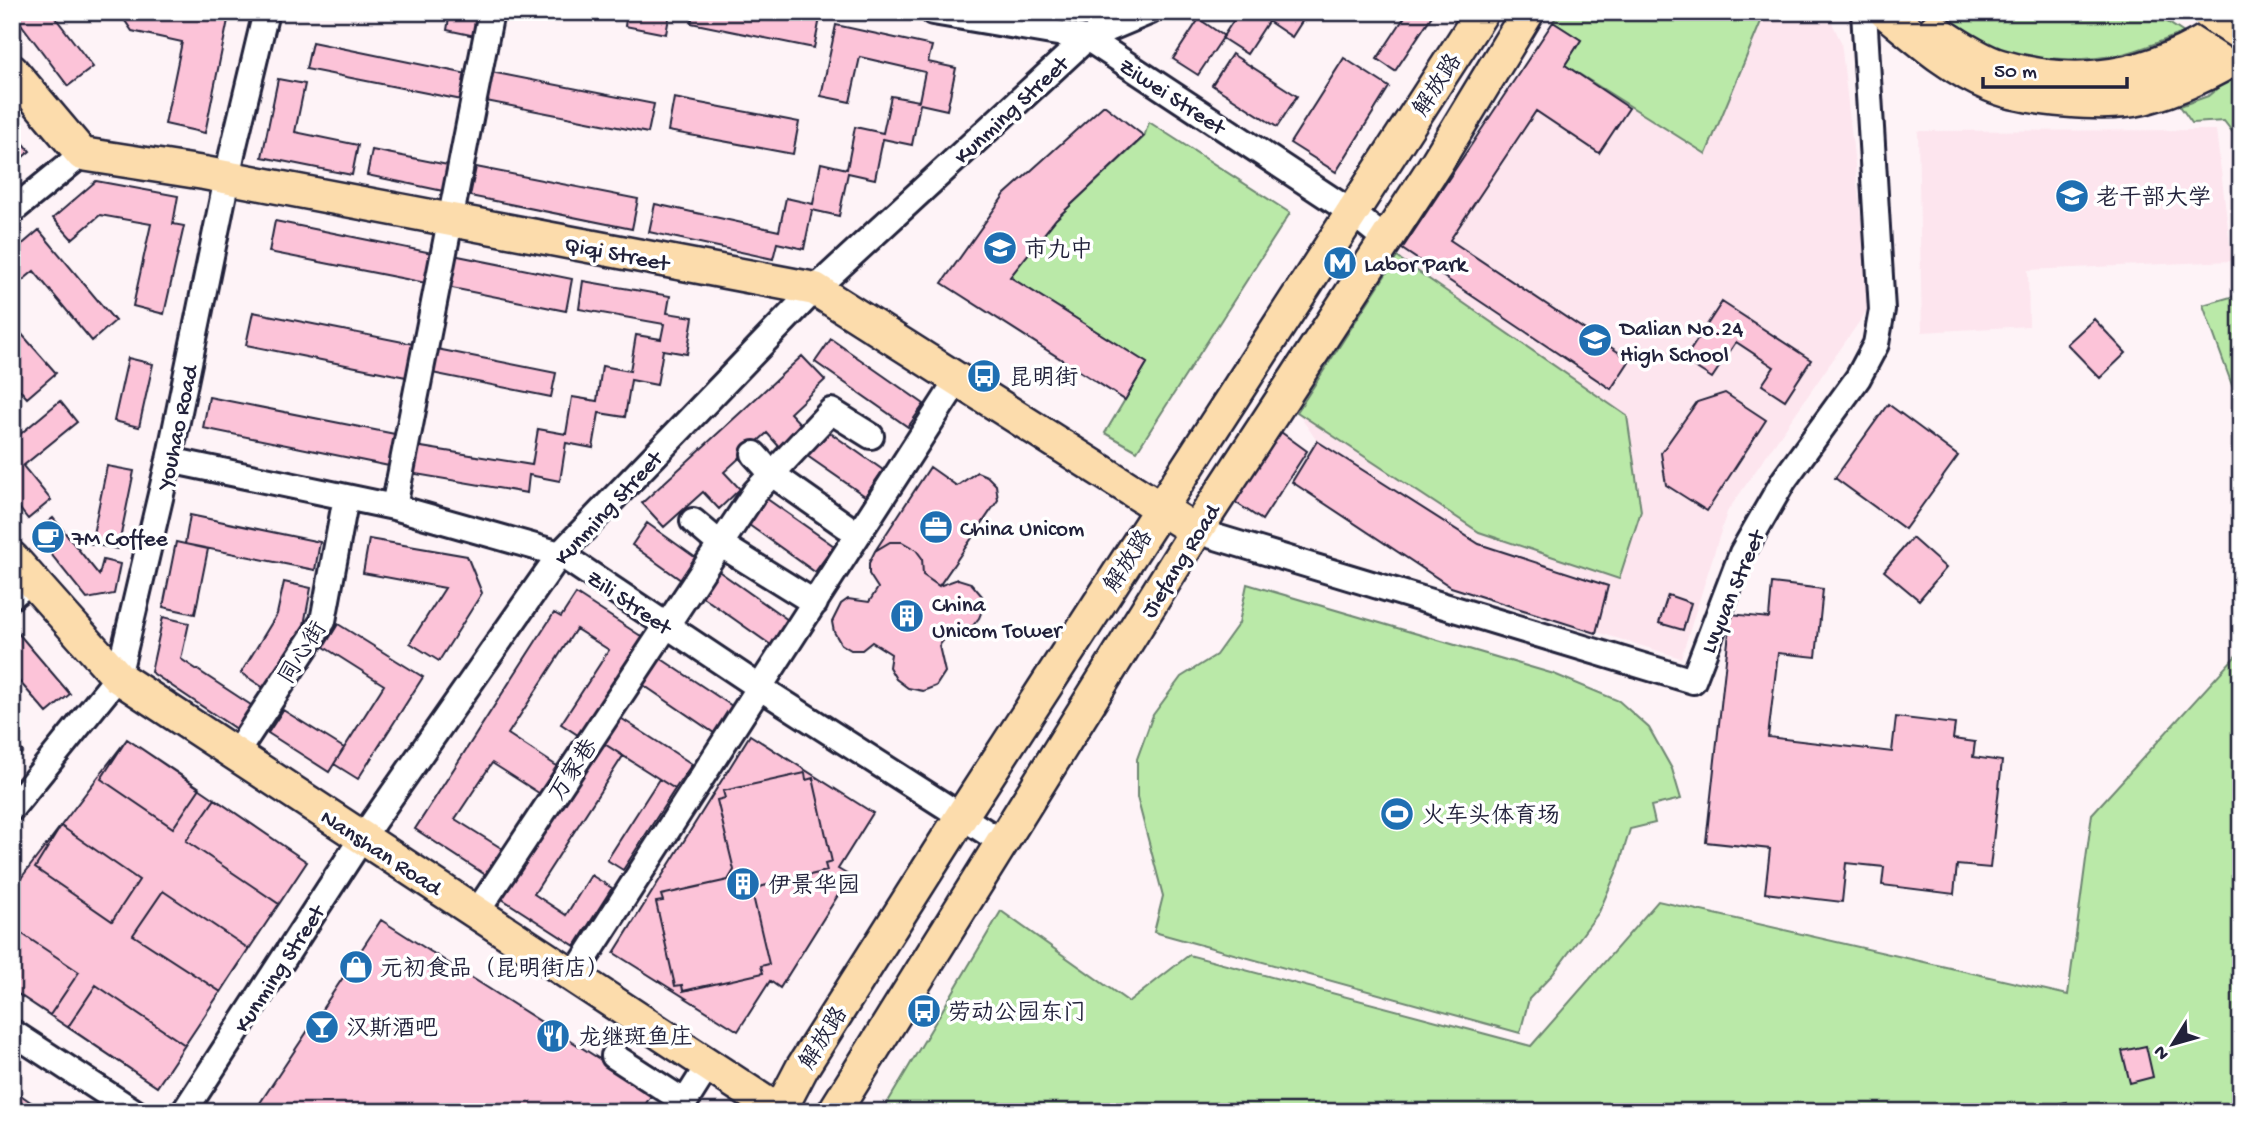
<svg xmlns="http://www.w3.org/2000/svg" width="2253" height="1124" viewBox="0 0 2253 1124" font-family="'Gochi Hand','LXGW WenKai TC',sans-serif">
<rect width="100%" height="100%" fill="#fef3f7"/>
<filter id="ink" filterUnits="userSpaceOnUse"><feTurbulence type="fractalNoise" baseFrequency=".0143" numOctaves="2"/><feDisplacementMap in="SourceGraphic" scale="14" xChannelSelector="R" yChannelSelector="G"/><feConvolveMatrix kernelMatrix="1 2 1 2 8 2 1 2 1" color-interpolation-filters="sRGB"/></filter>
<g filter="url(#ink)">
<path fill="#fde5ee" d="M1559 12H1827L1841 42 1871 305 1727 512 1681 658 1451 587 1292 482 1317 441 1297 412Z
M2216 130 2232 261 2028 270 2029 326 1922 332 1918 131Z"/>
<path fill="#bae9a8" stroke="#6e8672" stroke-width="2" d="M1559 12H1765L1706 154 1565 65 1581 40 1553 22Z
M1921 12H2152L2184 33C2162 40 2140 51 2118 55 2062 66 1958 57 1921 12Z
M2237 72 2241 74V143L2224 121 2192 123 2180 106 2208 96Z
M1149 122 1290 213 1137 451 1105 433 1147 363 1010 277 1056 219 1144 137Z
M1397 257 1627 416 1641 511 1619 579 1479 532 1297 412Z
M2241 294V410L2203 305Z
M1247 584 1554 674 1619 701 1649 728 1672 769 1681 799 1651 806 1655 823 1630 829 1619 866 1599 912 1552 975 1529 999 1520 1033 1154 932 1163 896 1137 797V759L1153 715 1181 677 1216 655 1239 623Z
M2241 650V1112H882L1001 911 1129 1002 1189 955 1531 1046 1658 901 2068 995 2092 814Z"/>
<path fill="#fcc3d8" stroke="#22223b" stroke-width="2" d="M12 12H51L93 67 68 86Z
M119 12H194L228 20 205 133 165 124 182 42 132 31Z
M450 12H485L480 37 447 30Z
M627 12H670L666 34 625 26Z
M694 12H792L820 18 814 48 691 23Z
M1239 12 1273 14 1247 54 1222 38Z
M1274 12H1308L1292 37 1268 21Z
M1408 12 1433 14 1395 71 1377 59Z
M1199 19 1224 36 1198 75 1173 59Z
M1553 22 1581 40 1565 65 1629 108 1599 153 1536 111 1450 240 1630 360 1611 389 1402 249Z
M836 25 932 46 928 62 956 68 947 110 920 104 912 145 883 139 875 179 848 173 839 216 812 210 804 249 777 243 773 259 649 232 655 204 779 231 786 198 813 204 821 163 847 169 855 127 883 133 891 96 919 101 925 72 860 57 850 102 821 96Z
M312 42 472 75 467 101 306 69Z
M1232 54 1297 96 1277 127 1212 85Z
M1344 58 1389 87 1336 172 1290 143Z
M491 72 654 104 648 133 486 101Z
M278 79 305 84 295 132 358 145 352 175 262 157Z
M674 98 799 122 793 154 668 131Z
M1104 105 1144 136 1056 219 1010 277 1147 363 1125 400 942 283 1005 194Z
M12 129 30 151 12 166Z
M372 150 453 166 448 192 367 175Z
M476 167 638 199 632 229 470 196Z
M96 181 178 196 173 224 184 226 164 314 133 306 151 224 100 215 72 239 53 218Z
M275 221 437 254 431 284 269 252Z
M39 230 115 321 92 341 34 271 12 289V253Z
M453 255 572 279 566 311 447 287Z
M583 281 670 296 667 313 693 317 687 354 663 350 657 385 631 380 625 417 599 413 593 448 566 443 560 481 529 475 527 493 410 473 415 446 532 465 538 429 566 434 572 397 597 401 602 366 630 371 636 335 661 339 664 324 579 309Z
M1722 302 1811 360 1785 400 1762 385 1774 367 1736 342 1712 378 1684 360Z
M253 312 418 345 411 378 246 345Z
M2094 319 2126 353 2100 378 2067 344Z
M12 323 56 373 27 398 12 381Z
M831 339 924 404 908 427 815 362Z
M437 349 556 373 551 397 432 373Z
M802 356 825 380 790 413 805 429 782 450 767 433 724 472 740 489 719 509 703 492 664 527 642 503Z
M128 358 153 364 139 427 114 421Z
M1725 393 1766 420 1707 511 1666 485 1661 453 1697 402Z
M209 397 400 435 394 467 203 428Z
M60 401 77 422 23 466 51 500 28 519 12 499V441Z
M1888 404 1958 456 1905 529 1835 478Z
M822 427 883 470 865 496 803 453Z
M1274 427 1307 451 1262 520 1226 496Z
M1317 441 1479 544 1608 586 1596 633 1451 587 1292 482Z
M107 466 134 471 118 549 91 544Z
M930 467 957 486 977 472 987 476 996 485 998 500 939 586 923 575 922 558 916 550 902 542H890L875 551Z
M760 494 834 546 815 572 742 520Z
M190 515 320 542 315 570 185 544Z
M53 518 99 575 103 560 120 564 114 594 87 599 34 533Z
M647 523 703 563 688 585 632 545Z
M1912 538 1946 568 1919 600 1884 571Z
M369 539 467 556 482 593 439 661 410 643 445 588 363 573Z
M176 542 208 549 195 614 163 607Z
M890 542H902L916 550 922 558 923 575 939 586 958 579 971 583 982 596 983 608 979 618 971 628 959 633 950 632 939 646 945 672 936 686 923 691 908 688 896 679 889 667 891 654 872 642 862 650H851L841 644 834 632 832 622 841 604 848 599 869 602 878 588 869 574V563L875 551Z
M717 570 788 620 771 645 700 595Z
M284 582 311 588 304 625 264 688 241 673 277 614Z
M1772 583 1823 589 1816 657 1778 653 1768 737 1892 752 1896 717 1955 724 1953 739 1975 742 1973 757 2002 761 1990 868 1957 865 1954 894 1882 885 1884 867 1846 863 1842 902 1765 893 1770 849 1706 842 1731 614 1769 618Z
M576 594 647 640 584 739 561 724 609 650 576 629 508 734 563 770 545 797 492 763 455 819 509 853 492 879 415 829 554 613 561 617Z
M1668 595 1691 603 1683 630 1659 623Z
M163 617 189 623 181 659 254 707 239 731 151 672Z
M338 624 423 677 358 779 334 764 384 685 324 647Z
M12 626 70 694 47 713 12 673Z
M657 656 735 708 717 735 639 682Z
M283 710 344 748 329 772 268 733Z
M616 715 692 764 675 789 600 741Z
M750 735 873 813 838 869 850 876 780 988 770 981 738 1031 614 953Z
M12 739 23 752 12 760Z
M127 739 200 788 173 828 101 779Z
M127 739 307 862 157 1087 12 990V890Z
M600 741 623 756 534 894 566 915 591 875 612 888 575 946 499 897Z
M805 773 806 780 813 778 832 862 825 864 827 871 759 887 753 896 769 964 761 966 763 973 683 991 682 985 675 986 656 902 663 901 661 895 728 880 734 870 717 800 725 798 723 791Z
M659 779 675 789 623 870 607 860Z
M215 799 307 862 279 904 186 841Z
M61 826 139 880 112 921 35 868Z
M163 891 249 949 221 992 133 935Z
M381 920 653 1093 640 1112H254Z
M12 927 79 972 50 1015 12 990Z
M96 985 185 1045 157 1087 68 1027Z
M2146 1046 2153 1077 2130 1083 2122 1051Z
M12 1089 45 1112H12Z
M2066 1102 2069 1112H2028Z"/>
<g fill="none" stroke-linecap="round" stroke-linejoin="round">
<g stroke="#22223b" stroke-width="30">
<path id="minor" d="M933 12 1087 38 1354 214 1386 240
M12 211 82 154
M754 454 772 474 846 526
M169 460 394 507 560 554 759 687 1003 843
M394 507 491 12
M693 521 720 544 815 603
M1196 531 1693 681 1742 553 1784 480 1858 378 1876 344 1882 310 1864 12
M12 596 32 580
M235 755 323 621 346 497
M12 808 118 677 169 460 232 154 266 12
M477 912 755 492 831 411 871 436
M573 977 957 381
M12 1032 135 1112
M614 1056 685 1102 709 1064
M184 1112 362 838 560 554 815 289 1087 38 1149 12"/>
</g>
<g stroke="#22223b" stroke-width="37">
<path id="major" d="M1885 12C1918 39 1951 69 1990 85 2025 100 2107 107 2143 98 2175 90 2214 72 2241 54
M1935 30C1953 42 1979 60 2000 66 2089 93 2168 72 2241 17
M12 71 82 154 204 173 815 289 1196 531
M12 558 118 677 780 1112
M779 1112 802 1068 961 817 1482 12
M834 1112 1196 531 1437 162 1528 12"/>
</g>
<use href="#minor" stroke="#fff" stroke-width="24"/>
<use href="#major" stroke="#fcdcac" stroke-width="32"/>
<g stroke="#22223b" stroke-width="37" stroke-linecap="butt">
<path id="major-bridge" d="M2207 12 2241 34"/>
</g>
<use href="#major-bridge" stroke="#fcdcac" stroke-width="32"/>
</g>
</g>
<defs>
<g id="university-disc" transform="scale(1.75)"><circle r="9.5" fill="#1f6fb2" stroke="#fff"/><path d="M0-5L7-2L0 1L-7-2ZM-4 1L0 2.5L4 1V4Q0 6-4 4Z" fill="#fff"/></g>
<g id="school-disc" transform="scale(1.75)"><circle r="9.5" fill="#1f6fb2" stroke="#fff"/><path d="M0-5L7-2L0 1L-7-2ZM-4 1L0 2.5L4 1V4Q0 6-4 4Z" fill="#fff"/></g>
<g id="metro-disc" transform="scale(1.75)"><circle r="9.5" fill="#1f6fb2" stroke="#fff"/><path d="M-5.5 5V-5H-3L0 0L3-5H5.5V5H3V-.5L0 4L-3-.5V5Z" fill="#fff"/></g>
<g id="bus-disc" transform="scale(1.75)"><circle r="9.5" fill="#1f6fb2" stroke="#fff"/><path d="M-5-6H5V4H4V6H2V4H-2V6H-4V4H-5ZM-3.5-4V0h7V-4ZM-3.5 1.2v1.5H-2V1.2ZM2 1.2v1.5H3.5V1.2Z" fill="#fff"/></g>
<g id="office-disc" transform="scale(1.75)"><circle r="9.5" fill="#1f6fb2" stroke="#fff"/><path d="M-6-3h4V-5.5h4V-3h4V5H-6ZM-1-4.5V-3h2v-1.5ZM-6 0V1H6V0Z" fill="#fff"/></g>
<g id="cafe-disc" transform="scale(1.75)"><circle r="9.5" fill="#1f6fb2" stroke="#fff"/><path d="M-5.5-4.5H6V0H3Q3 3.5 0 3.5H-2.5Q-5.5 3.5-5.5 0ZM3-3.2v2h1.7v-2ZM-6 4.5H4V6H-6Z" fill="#fff"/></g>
<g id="building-disc" transform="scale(1.75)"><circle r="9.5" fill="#1f6fb2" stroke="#fff"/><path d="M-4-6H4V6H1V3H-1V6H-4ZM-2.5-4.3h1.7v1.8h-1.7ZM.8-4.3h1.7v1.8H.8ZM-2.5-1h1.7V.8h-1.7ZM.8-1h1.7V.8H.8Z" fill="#fff"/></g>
<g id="stadium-disc" transform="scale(1.75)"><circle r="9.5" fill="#1f6fb2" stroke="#fff"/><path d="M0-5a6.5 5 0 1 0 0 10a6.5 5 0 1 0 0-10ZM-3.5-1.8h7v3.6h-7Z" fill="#fff"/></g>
<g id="shop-disc" transform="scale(1.75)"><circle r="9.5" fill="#1f6fb2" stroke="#fff"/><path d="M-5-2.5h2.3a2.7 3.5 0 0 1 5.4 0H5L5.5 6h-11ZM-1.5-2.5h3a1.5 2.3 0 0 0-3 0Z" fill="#fff"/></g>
<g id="bar-disc" transform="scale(1.75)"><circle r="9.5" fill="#1f6fb2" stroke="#fff"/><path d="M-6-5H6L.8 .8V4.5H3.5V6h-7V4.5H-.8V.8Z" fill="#fff"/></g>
<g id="restaurant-disc" transform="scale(1.75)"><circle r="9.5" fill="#1f6fb2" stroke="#fff"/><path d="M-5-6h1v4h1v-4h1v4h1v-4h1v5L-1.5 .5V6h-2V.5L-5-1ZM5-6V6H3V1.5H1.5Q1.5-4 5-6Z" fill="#fff"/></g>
</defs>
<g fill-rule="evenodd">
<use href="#university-disc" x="2072" y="196"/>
<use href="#school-disc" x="1000" y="248"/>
<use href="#metro-disc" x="1340" y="263"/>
<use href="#school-disc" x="1595" y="340"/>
<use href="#bus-disc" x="984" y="376"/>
<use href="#office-disc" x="936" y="527"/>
<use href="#cafe-disc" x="48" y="537"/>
<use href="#building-disc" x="907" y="616"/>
<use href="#stadium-disc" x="1397" y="814"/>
<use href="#building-disc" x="743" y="884"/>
<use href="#shop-disc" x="356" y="967"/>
<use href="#bus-disc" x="924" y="1011"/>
<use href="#bar-disc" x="322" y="1027"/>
<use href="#restaurant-disc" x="553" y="1036"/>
</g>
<g text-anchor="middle" stroke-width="7" stroke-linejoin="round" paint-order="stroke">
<g font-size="23" fill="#22223b" stroke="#fff">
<text transform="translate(1436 84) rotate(-57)" y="8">解放路</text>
<text transform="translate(1173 95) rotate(33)" y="8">Ziwei Street</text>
<text transform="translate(1010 109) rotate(-43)" y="8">Kunming Street</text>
<text transform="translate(617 252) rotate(11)" y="8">Qiqi Street</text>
<text transform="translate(176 427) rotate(-78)" y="8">Youhao Road</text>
<text transform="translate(607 507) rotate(-47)" y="8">Kunming Street</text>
<text transform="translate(1127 560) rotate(-57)" y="8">解放路</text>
<text transform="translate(1179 560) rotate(-58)" y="8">Jiefang Road</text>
<text transform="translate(1731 591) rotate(-67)" y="8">Lvyuan Street</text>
<text transform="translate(630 601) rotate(34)" y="8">Zili Street</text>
<text transform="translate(301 652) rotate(-58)" y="8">同心街</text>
<text transform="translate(572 769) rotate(-57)" y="8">万家巷</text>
<text transform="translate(382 851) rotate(33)" y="8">Nanshan Road</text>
<text transform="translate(278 968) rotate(-57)" y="8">Kunming Street</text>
<text transform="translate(822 1037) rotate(-58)" y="8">解放路</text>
</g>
<g font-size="23" fill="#22223b" stroke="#fff" text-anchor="start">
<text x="2096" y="204">老干部大学</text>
<text x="1024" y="256">市九中</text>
<text x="1364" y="271">Labor Park</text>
<text x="1620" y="335">Dalian No.24<tspan x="1620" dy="26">High School</tspan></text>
<text x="1009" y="384">昆明街</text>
<text x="960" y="535">China Unicom</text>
<text x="72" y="545">7M Coffee</text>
<text x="932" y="611">China<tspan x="932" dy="26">Unicom Tower</tspan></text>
<text x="1422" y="822">火车头体育场</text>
<text x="768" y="892">伊景华园</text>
<text x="380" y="975">元初食品（昆明街店）</text>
<text x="948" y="1019">劳动公园东门</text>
<text x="346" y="1035">汉斯酒吧</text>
<text x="578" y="1044">龙继斑鱼庄</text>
</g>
</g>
<rect width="2253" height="1124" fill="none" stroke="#fff" stroke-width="42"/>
<rect x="21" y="21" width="2211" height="1082" fill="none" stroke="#22223b" stroke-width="2.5" filter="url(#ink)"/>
<g transform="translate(2173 1044) rotate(233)" stroke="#ffffff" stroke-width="5" paint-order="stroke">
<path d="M0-5L12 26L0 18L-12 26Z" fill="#22223b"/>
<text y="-10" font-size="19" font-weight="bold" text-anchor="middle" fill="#22223b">N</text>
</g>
<path d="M1983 77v10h144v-10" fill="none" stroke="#22223b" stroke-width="3.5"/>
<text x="1994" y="77" font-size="21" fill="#22223b" stroke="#ffffff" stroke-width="5" paint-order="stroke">50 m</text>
</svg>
